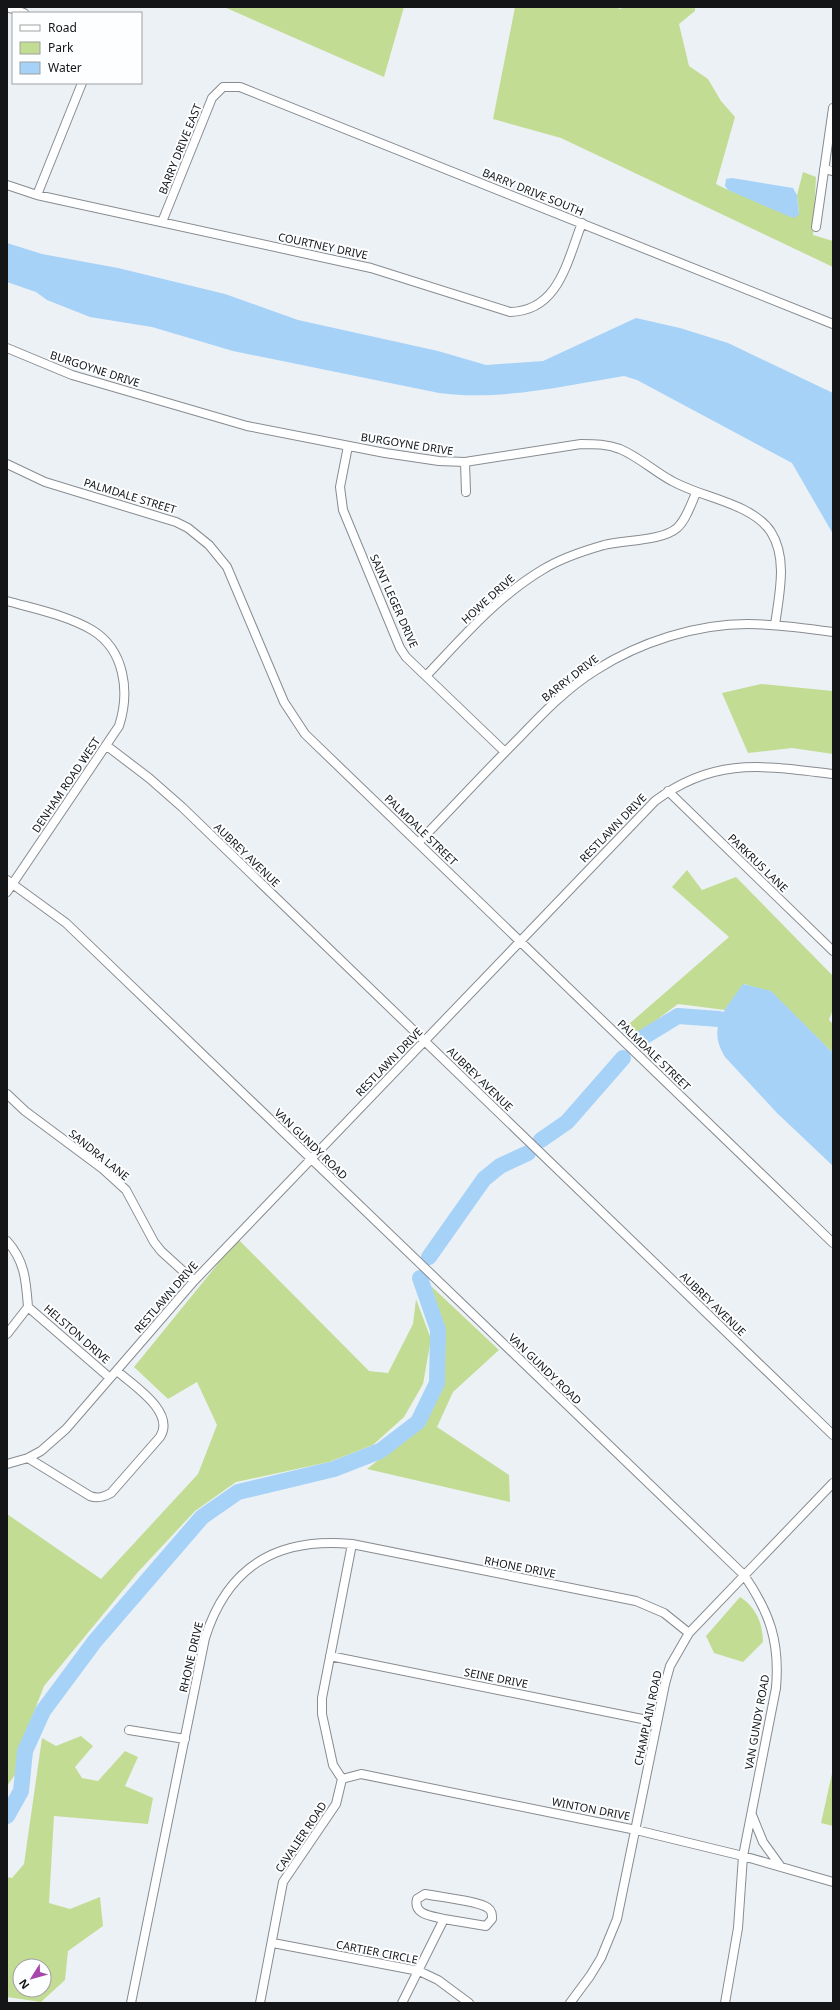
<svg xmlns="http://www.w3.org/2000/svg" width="840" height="2010" viewBox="0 0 840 2010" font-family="'Noto Sans',sans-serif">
<rect width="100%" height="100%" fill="#ecf1f6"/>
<path fill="#c3dc94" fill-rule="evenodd" d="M224 7H404L384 77Z
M515 7H616L620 9 624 7H695V11L679 24 689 66 708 79 721 101 735 117 716 184 728 190 799 212 797 195 803 172 816 177 813 235 833 241V267L561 138 493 119Z
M761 684 833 691V754L792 748 748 753 722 693Z
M687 870 702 890 736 877 833 976V1009L829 1020 833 1024V1053L771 992 744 984 725 1010 678 1004 638 1034 629 1024 729 937 672 887Z
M238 1239 369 1371 388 1373 413 1324 416 1299 431 1339 423 1384 404 1417 373 1445 329 1462 236 1482 195 1511 138 1572 44 1686 20 1748 15 1775 7 1786V1514L101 1579 198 1474 217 1425 197 1382 168 1399 134 1367Z
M431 1286 499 1350 453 1392 437 1427 509 1475 510 1502 367 1469 422 1426 443 1384 445 1328Z
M740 1597C756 1607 763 1624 763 1642L743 1662 714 1653 706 1636Z
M81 1736 93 1746 75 1767 82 1778 98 1781 125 1751 138 1757 125 1786 153 1798 148 1824 54 1816 49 1903 70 1909 100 1897 103 1926 68 1951 65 1980 41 2002 7 1997V1877L12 1878 24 1864 42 1738 56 1746ZM20 1966H44V1990H20Z
M833 1769V1826L821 1823Z"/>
<path fill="#a6d2f8" d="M732 178 793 188 797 195 799 215 793 218 728 190 725 186 726 179Z
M7 243 42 254 118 268 225 294 298 320 438 351 486 365 543 361 636 318 680 328 728 343 833 393V534L792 463 637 380 624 376C563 386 501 401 439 393L233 351 152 327 90 317 47 300 36 292 7 282Z
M743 984 771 991 833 1053V1166L777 1113 725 1057C706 1026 726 1009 743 984Z"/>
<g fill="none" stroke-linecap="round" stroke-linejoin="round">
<path stroke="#a6d2f8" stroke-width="16" d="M637 1041 678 1016 719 1019
M541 1140 567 1122 623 1058
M429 1257 484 1179 500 1166 528 1153
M7 1816 21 1791 25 1751 43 1711 95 1641 202 1517 238 1492 334 1469 380 1451 418 1422 437 1383 438 1330 420 1278"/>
<g stroke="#878c91" stroke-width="10">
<path id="minor" d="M7 7 24 13
M824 169 833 171
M7 185 37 195 371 268 510 312C559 311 567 261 582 223
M37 195 82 83
M162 222 212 98 223 87H240L833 324
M816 227 833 108
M7 348 72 375 247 426 385 453 439 461 465 462 581 444C595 444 607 444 620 449 639 457 655 472 672 481 702 498 752 503 771 532 788 559 779 595 775 625
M348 446 340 487 343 510 400 648 406 657 505 752
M465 462 466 492
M7 464 45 482 176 522 188 528 209 545 227 567 284 702 305 734 833 1243
M7 601C35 609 66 615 92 630 125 650 130 692 119 726L7 892
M426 676C462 638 497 597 542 570 561 558 583 551 604 545 624 540 662 541 677 528 686 520 691 504 696 493
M107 746 149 778 182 807 833 1435
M668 791 833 951
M418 843C452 808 485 772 519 738 543 713 567 688 596 670 640 642 696 624 748 624 777 624 805 628 833 632
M7 880 66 923 744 1575C770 1613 780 1642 776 1688L743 1856 738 1928 725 2003
M7 1094 25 1111 103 1169 126 1190 154 1242 161 1251 194 1281
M7 1241C25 1261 26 1281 28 1307L110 1378
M7 1334 28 1307
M28 1458 90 1496C98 1499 104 1497 111 1493L160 1437C176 1412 133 1385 117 1371
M7 1464 28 1458 41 1451 66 1429 194 1281 655 801C715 756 764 766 833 774
M330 1656 657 1722
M129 1730 185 1739
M342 1779 361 1774 636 1830 743 1856 833 1882
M752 1815 763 1842 781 1867
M273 1943 419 1971 438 1980 469 2003
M131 2003 205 1638C228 1565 278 1537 352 1544L636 1601 664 1613 689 1633
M260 2003 283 1882 336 1804 342 1779 333 1765 322 1714V1698L352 1544
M402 2003 444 1919 486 1926 492 1919C492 1914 492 1911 488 1908 479 1901 439 1897 425 1894L417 1899C413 1915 432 1916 444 1919
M570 2003 590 1976 601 1958 617 1919 665 1684 670 1666 689 1633 833 1483"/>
</g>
<use href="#minor" stroke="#fff" stroke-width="8"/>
</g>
<g text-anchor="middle" stroke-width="4" stroke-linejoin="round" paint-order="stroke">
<g font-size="11" fill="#131517" stroke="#fdfeff">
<text transform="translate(180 149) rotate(-68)" y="4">BARRY DRIVE EAST</text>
<text transform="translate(533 192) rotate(22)" y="4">BARRY DRIVE SOUTH</text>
<text transform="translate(323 246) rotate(12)" y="4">COURTNEY DRIVE</text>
<text transform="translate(95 369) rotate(18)" y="4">BURGOYNE DRIVE</text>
<text transform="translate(407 444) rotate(9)" y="4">BURGOYNE DRIVE</text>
<text transform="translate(130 496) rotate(17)" y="4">PALMDALE STREET</text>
<text transform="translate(488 599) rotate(-42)" y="4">HOWE DRIVE</text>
<text transform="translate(394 601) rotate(66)" y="4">SAINT LEGER DRIVE</text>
<text transform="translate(570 678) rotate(-38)" y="4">BARRY DRIVE</text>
<text transform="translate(66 785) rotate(-56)" y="4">DENHAM ROAD WEST</text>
<text transform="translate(613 828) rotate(-46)" y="4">RESTLAWN DRIVE</text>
<text transform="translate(421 830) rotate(44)" y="4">PALMDALE STREET</text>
<text transform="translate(247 855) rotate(44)" y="4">AUBREY AVENUE</text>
<text transform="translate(758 863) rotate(44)" y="4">PARKRUS LANE</text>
<text transform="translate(654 1055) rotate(44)" y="4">PALMDALE STREET</text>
<text transform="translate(389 1062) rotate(-46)" y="4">RESTLAWN DRIVE</text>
<text transform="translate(480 1079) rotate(44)" y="4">AUBREY AVENUE</text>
<text transform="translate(311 1144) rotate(44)" y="4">VAN GUNDY ROAD</text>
<text transform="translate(99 1155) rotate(39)" y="4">SANDRA LANE</text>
<text transform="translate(166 1297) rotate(-49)" y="4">RESTLAWN DRIVE</text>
<text transform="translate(713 1304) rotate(44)" y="4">AUBREY AVENUE</text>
<text transform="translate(77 1334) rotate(41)" y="4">HELSTON DRIVE</text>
<text transform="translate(545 1369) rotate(44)" y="4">VAN GUNDY ROAD</text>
<text transform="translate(520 1567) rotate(11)" y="4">RHONE DRIVE</text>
<text transform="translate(191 1657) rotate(-77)" y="4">RHONE DRIVE</text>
<text transform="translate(496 1678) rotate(11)" y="4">SEINE DRIVE</text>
<text transform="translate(648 1718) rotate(-78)" y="4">CHAMPLAIN ROAD</text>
<text transform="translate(757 1722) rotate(-80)" y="4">VAN GUNDY ROAD</text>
<text transform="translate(591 1809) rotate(11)" y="4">WINTON DRIVE</text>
<text transform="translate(301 1837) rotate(-56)" y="4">CAVALIER ROAD</text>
<text transform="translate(377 1952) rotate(11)" y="4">CARTIER CIRCLE</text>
</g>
</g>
<rect width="840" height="2010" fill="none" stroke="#131517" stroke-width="16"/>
<rect x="12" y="12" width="130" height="72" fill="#fdfeff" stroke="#9fa1a2"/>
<rect x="20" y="25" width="20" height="6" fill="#ffffff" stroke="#9fa1a2"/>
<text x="48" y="32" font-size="12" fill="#131517">Road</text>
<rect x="20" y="42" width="20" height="12" fill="#c3dc94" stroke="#9fa1a2"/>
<text x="48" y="52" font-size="12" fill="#131517">Park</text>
<rect x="20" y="62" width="20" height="12" fill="#a6d2f8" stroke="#9fa1a2"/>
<text x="48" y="72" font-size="12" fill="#131517">Water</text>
<g transform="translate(32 1978) rotate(233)"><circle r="19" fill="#fdfeff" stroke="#9fa1a2"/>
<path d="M0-3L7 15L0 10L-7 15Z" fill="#a746ad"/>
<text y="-6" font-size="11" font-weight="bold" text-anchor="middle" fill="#131517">N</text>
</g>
</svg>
